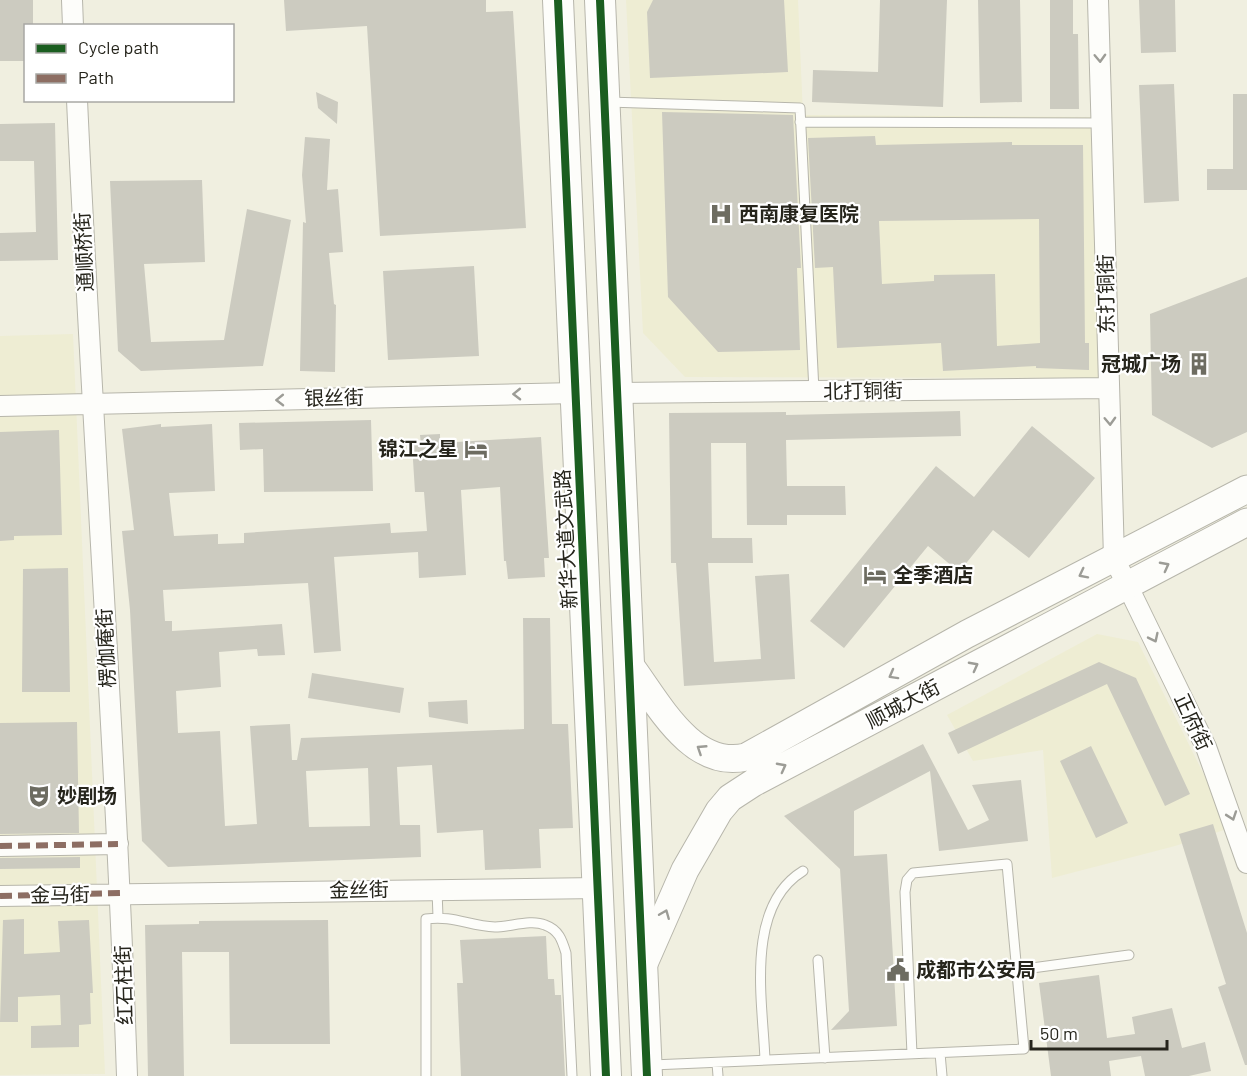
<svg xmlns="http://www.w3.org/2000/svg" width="1247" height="1076" viewBox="0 0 1247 1076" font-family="Barlow,'Noto Sans SC',sans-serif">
<rect width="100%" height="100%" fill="#f0efe0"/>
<path fill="#eeedd3" d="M626 0H798L803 115 1094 117 1099 378 685 377 643 333Z
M73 334 105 1074 0 1075V336Z
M1097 634 1138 642 1213 793 1224 830 1175 846 1052 878 1043 750 973 761 947 715Z"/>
<path fill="#cccbc0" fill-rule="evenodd" d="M0 0H33V26H26V61H0Z
M284 0H486V12L513 11 526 228 380 236 367 26 286 31Z
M653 0H784L788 72 650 78 647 12Z
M880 0H947L943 107 812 102 813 70 878 72Z
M978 0H1020L1022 102 980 103Z
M1050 0H1073V34H1078L1079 109H1050Z
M1139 0H1175L1176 52 1141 53Z
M1174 84 1179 201 1144 203 1139 85Z
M316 92 338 102 337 124 318 108Z
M1233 94H1247V190H1207V169H1233Z
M662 112 793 115 801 268H797L800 350 718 352 668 297Z
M55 123 58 260 0 261V233L36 232 34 161H0V124Z
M875 136 876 145 1012 142V145H1083L1085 343H1089V370L1036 368V366L943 371 941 343 837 348 833 267 815 268 808 138ZM1039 219 1040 343 997 346 995 274 934 275V281L882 284 879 221Z
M305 137 330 139 327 190 338 189 343 252 329 253 334 304 336 305 335 372 300 371 303 222 306 223 302 175Z
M202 180 205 262 144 264 151 342 224 340 247 209 291 220 263 366 141 371 118 351 110 181Z
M474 266 479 356 388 360 383 271Z
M1247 277V432L1212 448 1152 415 1150 314Z
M960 411 961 436 786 440 787 486H845L846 515H787V525H747L746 443H711L712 538H752L753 563H708L714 662 761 659 755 576 789 574 795 679 684 686 676 563H671L669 413 786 412V415Z
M371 420 373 491 264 492 263 449 240 450 239 423Z
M161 424V427L212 424 215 491 169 493 174 536 218 534V544L244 543V533L390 523 391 533 427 531 424 492H415L412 444H421L420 435 440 434V443L541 437 549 558H544L545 577 508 579 506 561H504L500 487 461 490 466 575 419 578 418 552 334 557 341 651 314 653 308 583 163 590 165 621H172V631L282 624 285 655 258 656 257 649 219 652 221 687 176 691 178 733 220 731 225 826 257 824 250 726 290 724 292 760H297L301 738 524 729 523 618H550L552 724H568L573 828 539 829 541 868 485 870 483 830 437 833 432 765 397 767 400 825H420L421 857 168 867 142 841 130 610 122 531 134 530 122 429ZM368 768 370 826 309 827 306 771Z
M1032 426 1095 478 1029 558 993 530 959 572 928 546 844 648 810 621 936 466 974 497Z
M59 430 62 535 14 536V540L0 541V432Z
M68 568 70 692H22L23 569Z
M1099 662 1136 678 1190 794 1165 806 1107 684 958 754 948 733Z
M312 673 404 688 400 713 308 698Z
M467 700 468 724 429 717 428 702Z
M77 722 79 833 0 834V723Z
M923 744 968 830 989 820 972 785 1021 780 1028 841 939 851 930 771 854 811V856L887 854 897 1026 831 1030 849 1011 840 869 784 816Z
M1091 746 1128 823 1096 838 1060 761Z
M1213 824 1247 933V1065H1245L1218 987 1226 984 1179 834Z
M80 857V868L0 869V858Z
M24 919V954L60 952 58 921 89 920 93 993H90L91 1024 79 1025V1047L31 1048V1026L61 1025 60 995 18 997V1022H0L3 920Z
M328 920 330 1044H230L229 952H182L184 1076H148L145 925 199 924V921Z
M546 936 548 979H554L555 995H561L565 1076H461L457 983H463L460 940Z
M1099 975 1107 1038 1135 1034 1132 1017 1172 1008 1182 1048 1205 1042 1211 1071 1189 1076H1145L1141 1056 1109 1061 1111 1076H1051L1039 983Z"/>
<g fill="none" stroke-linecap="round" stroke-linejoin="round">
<g stroke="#b7b6ab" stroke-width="11">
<path id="lane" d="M608 102 800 108 814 391
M800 122 1102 123
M437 890 438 917
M818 960 825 1058
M1017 970 1129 955
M940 1053 942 1076
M765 1060C763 1003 744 907 803 871
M717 1063 718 1076
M652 1065 1024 1049 1007 864 913 873 907 880 905 892 912 1054
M426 1076V919C453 915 469 926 495 927 510 927 531 919 545 925 559 930 562 940 566 953L572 1076"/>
</g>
<g stroke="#b7b6ab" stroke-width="22">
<path id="street" d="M72 0 73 26
M1098 0 1114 558 1206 747 1247 863
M77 100C92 426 116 751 127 1076
M617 393 1108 388
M0 406 576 393
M0 846 118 844
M0 896 598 888"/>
</g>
<g stroke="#b7b6ab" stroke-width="29">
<path id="secondary" d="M629 664C657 701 691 770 746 757L967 634 1247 489
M642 968 685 870 719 811 730 798 753 783 1247 522"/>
</g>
<g stroke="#b7b6ab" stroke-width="32">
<path id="primary" d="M558 0 606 1076
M600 0 647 1076"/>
</g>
<use href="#lane" stroke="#fdfdfa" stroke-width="9"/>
<use href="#street" stroke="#fdfdfa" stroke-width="20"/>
<use href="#secondary" stroke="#fdfdfa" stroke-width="27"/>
<use href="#primary" stroke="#fdfdfa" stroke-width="30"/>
<path stroke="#8d6e63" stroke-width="6" stroke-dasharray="12 6" stroke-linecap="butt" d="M0 846 118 844
M0 896 121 893"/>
<g stroke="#fff" stroke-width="11">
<path id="cycleway" d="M558 0 606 1076
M600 0 647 1076"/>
</g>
<use href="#cycleway" stroke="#1b5e20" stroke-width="8"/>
</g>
<defs><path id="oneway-chevron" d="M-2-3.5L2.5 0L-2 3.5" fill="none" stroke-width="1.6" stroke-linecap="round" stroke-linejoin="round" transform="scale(1.5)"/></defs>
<g stroke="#9c9c96">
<use href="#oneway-chevron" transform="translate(1100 58) rotate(88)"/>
<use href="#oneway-chevron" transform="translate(517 394) rotate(179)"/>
<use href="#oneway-chevron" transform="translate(280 400) rotate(179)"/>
<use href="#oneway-chevron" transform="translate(1110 421) rotate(88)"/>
<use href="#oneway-chevron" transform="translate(1165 566) rotate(-28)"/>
<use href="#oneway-chevron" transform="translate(1083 574) rotate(153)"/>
<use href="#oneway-chevron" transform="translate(1154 638) rotate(64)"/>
<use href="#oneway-chevron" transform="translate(974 666) rotate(-28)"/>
<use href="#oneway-chevron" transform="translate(893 675) rotate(151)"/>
<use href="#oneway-chevron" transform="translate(701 749) rotate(-147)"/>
<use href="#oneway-chevron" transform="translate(782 767) rotate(-28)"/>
<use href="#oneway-chevron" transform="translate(1232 816) rotate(71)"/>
<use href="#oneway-chevron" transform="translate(665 914) rotate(-68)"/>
</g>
<defs>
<g id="hospital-bare" transform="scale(1.8)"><path d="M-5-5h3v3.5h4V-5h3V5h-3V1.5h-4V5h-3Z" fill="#6d6c61" stroke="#fff" stroke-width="2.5" paint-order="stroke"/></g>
<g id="building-bare" transform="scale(1.8)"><path d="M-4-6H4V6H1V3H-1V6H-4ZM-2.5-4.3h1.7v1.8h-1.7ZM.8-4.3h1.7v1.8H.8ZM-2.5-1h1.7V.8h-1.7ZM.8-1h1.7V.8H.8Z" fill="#6d6c61" stroke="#fff" stroke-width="2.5" paint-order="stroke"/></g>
<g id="hotel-bare" transform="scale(1.8)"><path d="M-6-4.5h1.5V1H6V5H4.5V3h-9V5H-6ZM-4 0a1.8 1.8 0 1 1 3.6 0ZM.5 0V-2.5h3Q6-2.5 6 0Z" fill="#6d6c61" stroke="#fff" stroke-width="2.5" paint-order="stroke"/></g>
<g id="theatre-bare" transform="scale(1.8)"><path d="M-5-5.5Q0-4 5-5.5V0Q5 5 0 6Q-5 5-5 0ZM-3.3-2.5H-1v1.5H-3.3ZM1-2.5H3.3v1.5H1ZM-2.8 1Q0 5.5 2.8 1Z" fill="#6d6c61" stroke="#fff" stroke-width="2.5" paint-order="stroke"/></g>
<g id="civic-bare" transform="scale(1.8)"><path d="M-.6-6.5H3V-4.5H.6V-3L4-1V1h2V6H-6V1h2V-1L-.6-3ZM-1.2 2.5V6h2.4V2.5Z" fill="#6d6c61" stroke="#fff" stroke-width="2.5" paint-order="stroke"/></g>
</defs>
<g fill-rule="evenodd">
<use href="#hospital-bare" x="721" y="214"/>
<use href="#building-bare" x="1199" y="364"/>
<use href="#hotel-bare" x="476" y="449"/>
<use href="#hotel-bare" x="875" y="575"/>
<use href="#theatre-bare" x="39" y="796"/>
<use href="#civic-bare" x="898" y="970"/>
</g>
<g text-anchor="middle" stroke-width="4.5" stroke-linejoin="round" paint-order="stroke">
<g font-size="20" font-weight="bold" fill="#26251c" stroke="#fff" text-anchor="start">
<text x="739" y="221">西南康复医院</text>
<text x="1181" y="371" text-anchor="end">冠城广场</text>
<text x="458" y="456" text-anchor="end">锦江之星</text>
<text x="893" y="582">全季酒店</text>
<text x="57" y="803">妙剧场</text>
<text x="916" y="977">成都市公安局</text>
</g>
<g font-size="20" fill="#26251c" stroke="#fff">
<text transform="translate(84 252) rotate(-93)" y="7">通顺桥街</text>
<text transform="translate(1106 294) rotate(-91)" y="7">东打铜街</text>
<text transform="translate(863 391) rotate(-1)" y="7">北打铜街</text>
<text transform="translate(334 398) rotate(-1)" y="7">银丝街</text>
<text transform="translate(566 539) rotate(-93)" y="7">新华大道文武路</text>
<text transform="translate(106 648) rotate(-93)" y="7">楞伽庵街</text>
<text transform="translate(903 704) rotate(-28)" y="7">顺城大街</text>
<text transform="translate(1193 722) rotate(65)" y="7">正府街</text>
<text transform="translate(359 890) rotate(-1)" y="7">金丝街</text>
<text transform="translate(60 895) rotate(-1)" y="7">金马街</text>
<text transform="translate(124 985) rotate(-92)" y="7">红石柱街</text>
</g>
</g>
<rect x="24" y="24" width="210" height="78" fill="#ffffff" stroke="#a8a8a4" stroke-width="1.5"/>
<rect x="36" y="44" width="30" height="9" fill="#1b5e20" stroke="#a8a8a4" stroke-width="1.5"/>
<text x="78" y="54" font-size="18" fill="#26251c">Cycle path</text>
<rect x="36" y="74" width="30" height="9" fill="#8d6e63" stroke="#a8a8a4" stroke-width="1.5"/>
<text x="78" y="84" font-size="18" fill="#26251c">Path</text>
<path d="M1031 1040v9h136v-9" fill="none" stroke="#26251c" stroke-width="3"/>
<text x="1040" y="1040" font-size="18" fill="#26251c" stroke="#ffffff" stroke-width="4.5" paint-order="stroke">50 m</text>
</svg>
